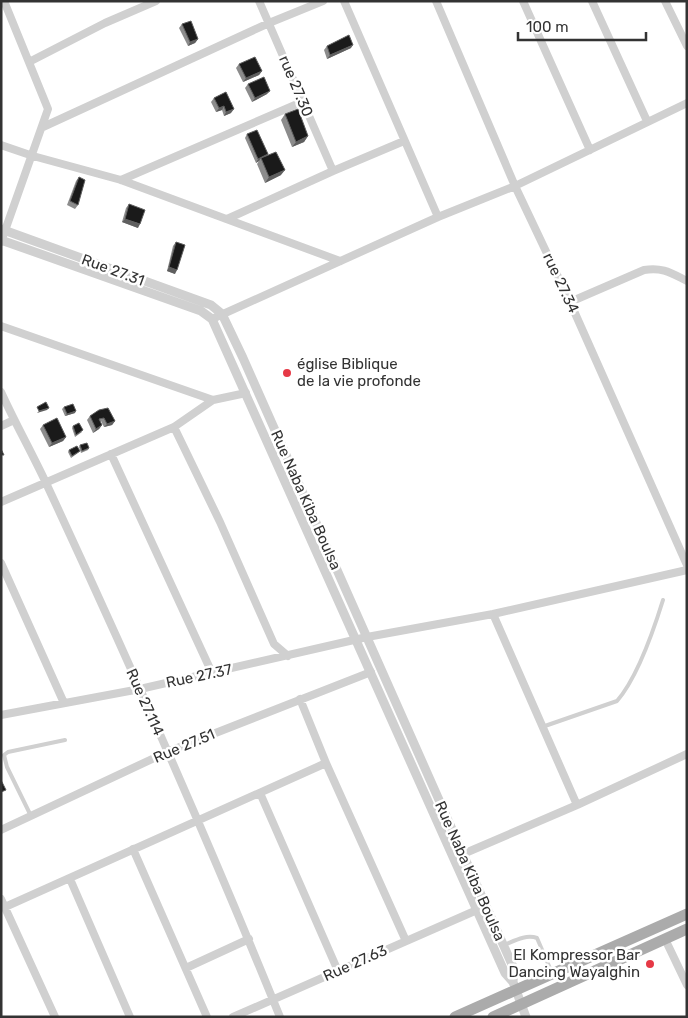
<svg xmlns="http://www.w3.org/2000/svg" width="688" height="1018" viewBox="0 0 688 1018" font-family="Rubik,sans-serif">
<rect width="100%" height="100%" fill="#fff"/>
<g fill="none" stroke-linecap="round" stroke-linejoin="round">
<path stroke="#d0d0d0" stroke-width="4" d="M542 727 617 701C637 678 654 629 663 600
M31 816 7 767 4 755 8 752 65 740
M504 945C514 941 526 934 537 938L552 973"/>
<path stroke="#d0d0d0" stroke-width="8" d="M259 1 333 171
M344 1 438 217
M436 1 515 186 570 302 687 565
M523 1 590 150
M592 1 647 121
M665 1 687 46
M29 62 105 23 156 1
M43 127 269 23 323 1
M1 145 33 156 121 180 340 261
M121 180 302 102
M227 219 333 171 404 141
M1 242 48 109 4 1
M570 302 644 270C663 267 671 273 687 281
M212 319 438 217 515 186 687 103
M1 326 213 400
M1 392C15 423 32 453 46 483 128 659 207 837 280 1017
M1 426 14 420
M174 427 220 522 274 644 288 656
M111 454 212 673
M1 502 174 427 213 400 246 393
M1 563 64 703
M493 614 577 805
M300 699 326 763 406 941
M1 715 140 689 367 637 493 614 687 570
M260 793 338 971
M1 830 167 752 371 672
M133 849 207 1017
M463 854 577 805 687 754
M70 879 130 1017
M1 899 55 1017
M5 907 326 763
M665 939 687 985
M186 968 249 939
M233 1017 477 910"/>
<path stroke="#d0d0d0" stroke-width="9" d="M1 229 211 305 222 314 243 358 514 969 513 982 526 1017
M1 240 201 311 212 319 505 973 513 982"/>
<path stroke="#ababab" stroke-width="11" d="M455 1017 687 914
M493 1017 687 929"/>
</g>
<path fill="#8c8c8c" d="M182 24 198 39 195 43 188 46 179 28Z
M327 46 351 48 327 59 324 50Z
M239 64 262 71 259 75 243 82 236 68Z
M248 84 267 94 252 102 245 88Z
M226 92 231 113 224 116 222 110 216 112 211 102 214 98Z
M285 114 308 136 304 142 292 147 281 120Z
M247 134 268 154 281 175 265 183 257 164 259 161 256 163 245 138Z
M79 177 78 205 75 209 67 205 76 181Z
M129 204 138 228 122 222 126 208Z
M176 242 175 274 167 271 173 246Z
M64 407 75 413 65 416 62 409Z
M99 410 115 421 112 425 104 427 101 421 100 422 102 425 99 429 93 433 87 420 90 416Z
M43 425 66 437 63 441 49 447 40 429Z
M73 426 82 432 75 437 72 428Z
M80 445 89 448 88 450 81 453 79 447Z
M69 450 80 451 78 453 71 458 68 452Z"/>
<path fill="#5f5f5f" d="M198 39 195 43 188 46 190 42Z
M353 45 351 48 327 59 330 55Z
M262 71 259 75 243 82 246 78Z
M270 91 267 94 252 102 255 98Z
M224 106 222 110 216 112 219 108Z
M234 109 231 113 224 116 226 112Z
M308 136 304 142 292 147 296 142Z
M268 154 261 158 259 161 256 163 258 159Z
M285 170 281 175 265 183 269 177Z
M125 219 140 224 138 228 122 222Z
M169 267 177 270 175 274 167 271Z
M49 408 47 410 37 413 39 411Z
M76 411 75 413 65 416 67 414Z
M115 421 112 425 104 427 107 424Z
M102 425 99 429 93 433 96 429Z
M66 437 63 441 49 447 52 443Z"/>
<path fill="#1a1a1a" stroke="#5f5f5f" d="M191 21 198 39 190 42 182 24Z
M349 35 353 45 330 55 327 46Z
M255 57 262 71 246 78 239 64Z
M264 77 270 91 255 98 248 84Z
M226 92 234 109 226 112 224 106 219 108 214 98Z
M298 109 308 136 296 142 285 114Z
M257 130 268 154 258 159 247 134Z
M276 152 285 170 269 177 261 158Z
M79 177 85 180 78 205 70 201Z
M129 204 145 210 140 224 125 219Z
M176 242 185 245 177 270 169 267Z
M46 402 49 408 39 411 37 407Z
M73 404 76 411 67 414 64 407Z
M108 408 115 421 107 424 104 418 99 419 102 425 96 429 90 416 99 410Z
M57 418 66 437 52 443 43 425Z
M79 423 83 430 76 435 73 426Z
M87 443 89 448 82 451 80 445Z
M77 446 80 451 72 456 69 450Z
M1 449 4 455H1Z
M1 780 6 790 1 792Z"/>
<g fill="#e63946" stroke="#fff" stroke-width="2">
<circle cx="287" cy="373" r="5"/>
<circle cx="650" cy="964" r="5"/>
</g>
<g text-anchor="middle" stroke-width="5" stroke-linejoin="round" paint-order="stroke">
<g font-size="15" fill="#333" stroke="#fff">
<text transform="translate(296 86) rotate(67)" y="5">rue 27.30</text>
<text transform="translate(113 270) rotate(20)" y="5">Rue 27.31</text>
<text transform="translate(561 283) rotate(65)" y="5">rue 27.34</text>
<text transform="translate(306 500) rotate(66)" y="5">Rue Naba Kiba Boulsa</text>
<text transform="translate(199 676) rotate(-12)" y="5">Rue 27.37</text>
<text transform="translate(145 702) rotate(66)" y="5">Rue 27.114</text>
<text transform="translate(184 746) rotate(-23)" y="5">Rue 27.51</text>
<text transform="translate(470 871) rotate(66)" y="5">Rue Naba Kiba Boulsa</text>
<text transform="translate(355 963) rotate(-24)" y="5">Rue 27.63</text>
</g>
<g font-size="15" fill="#333" stroke="#fff" text-anchor="start">
<text x="297" y="369">église Biblique<tspan x="297" dy="17">de la vie profonde</tspan></text>
<text x="640" y="960" text-anchor="end">El Kompressor Bar<tspan x="640" dy="17">Dancing Wayalghin</tspan></text>
</g>
</g>
<rect width="688" height="1018" fill="none" stroke="#333333" stroke-width="5"/>
<path d="M518 32v8h128v-8" fill="none" stroke="#333333" stroke-width="2.5"/>
<text x="526" y="32" font-size="15" fill="#333333" stroke="#ffffff" stroke-width="4" paint-order="stroke">100 m</text>
</svg>
